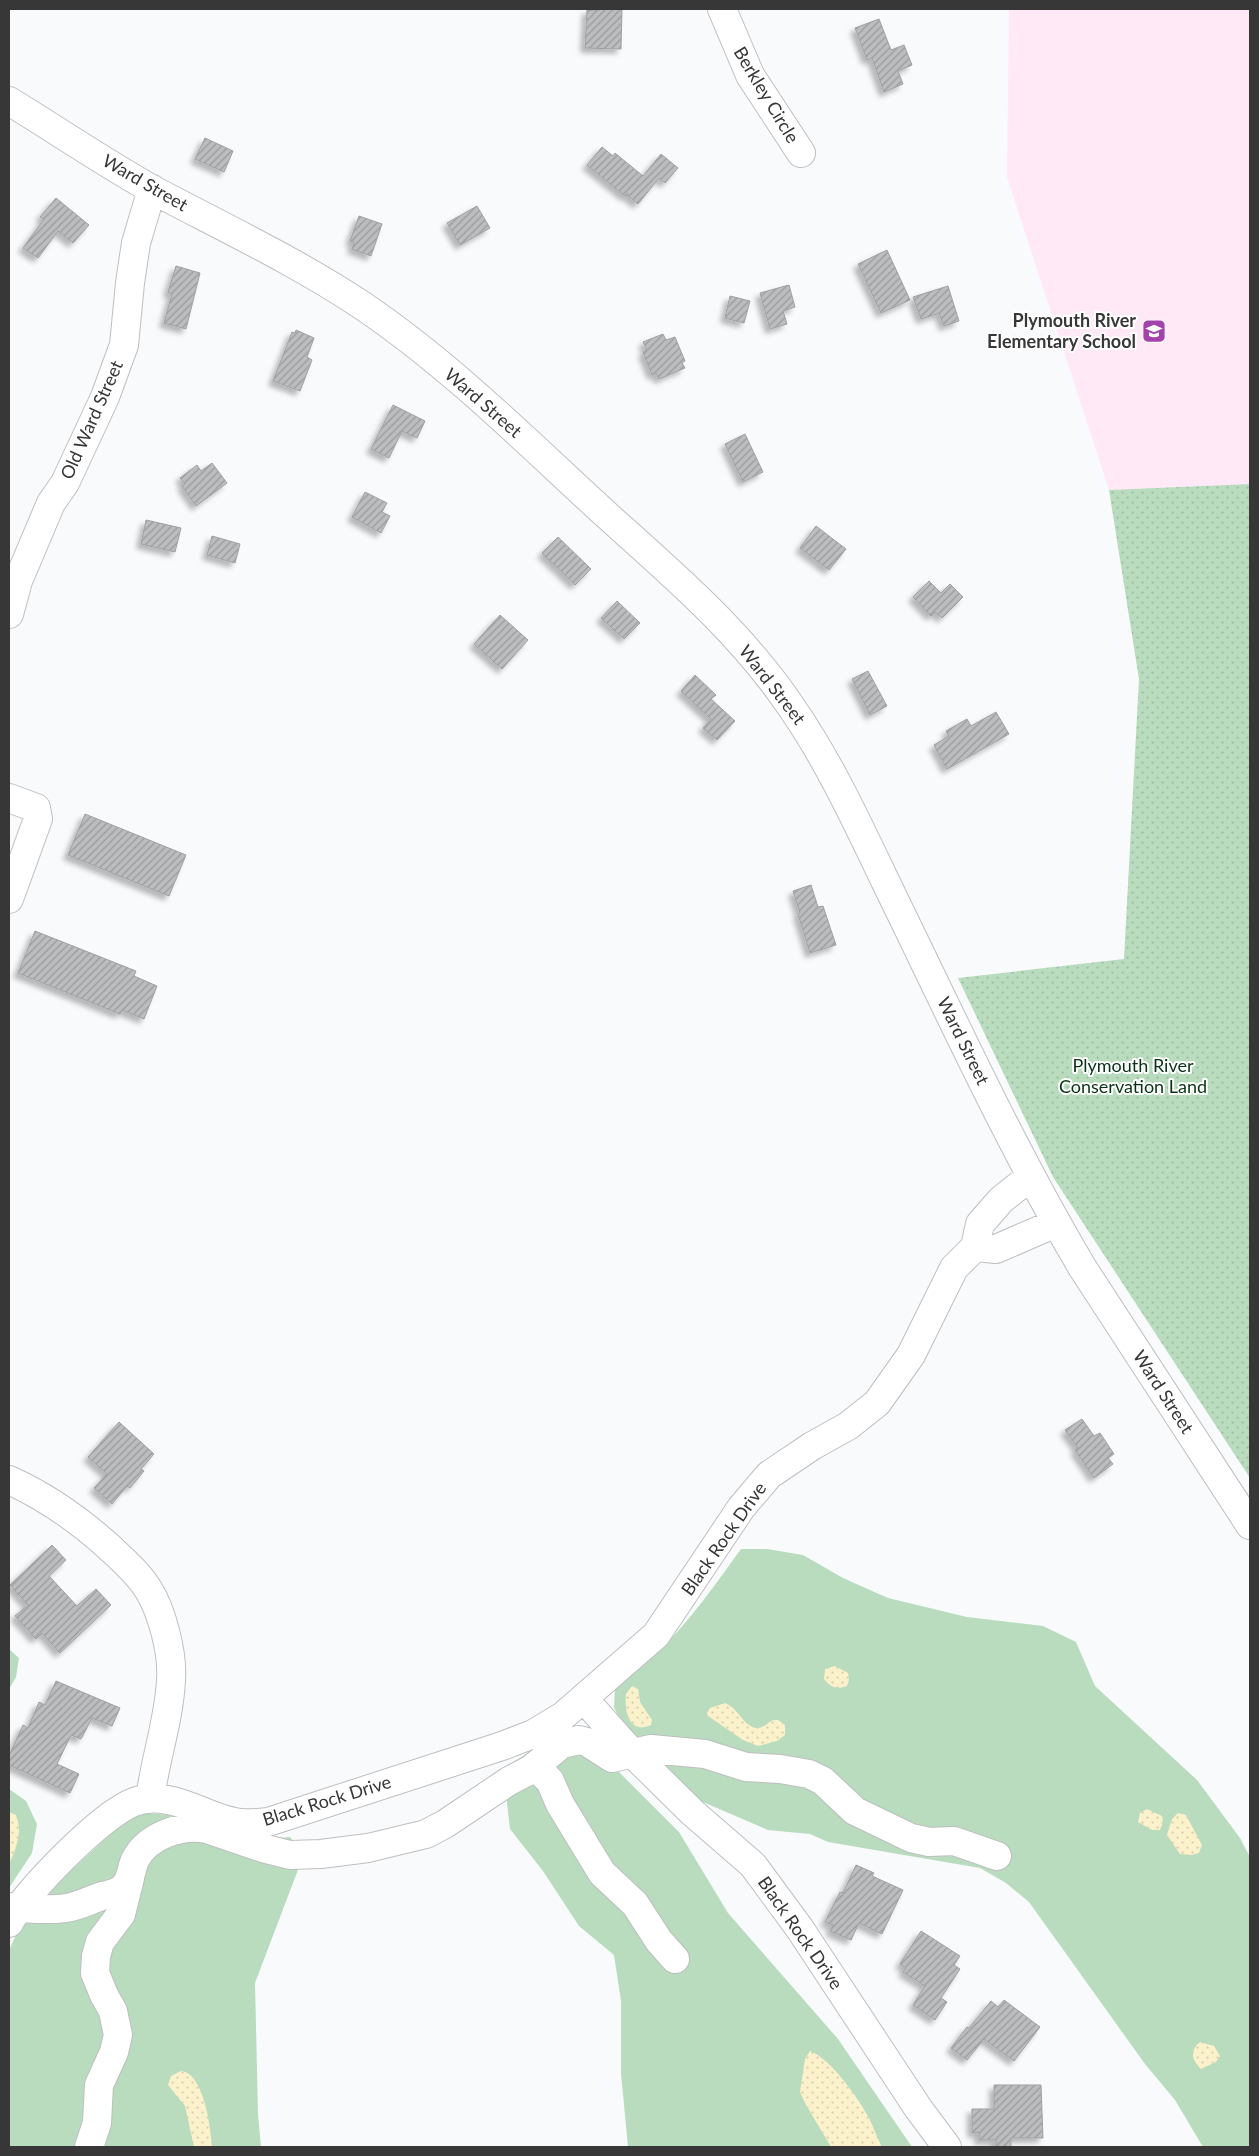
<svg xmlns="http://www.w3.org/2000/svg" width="1259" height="2156" viewBox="0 0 1259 2156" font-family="Lato,sans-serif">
<defs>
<pattern id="sand-dots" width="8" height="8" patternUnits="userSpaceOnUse" patternTransform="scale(1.25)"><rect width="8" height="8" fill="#fbf1cb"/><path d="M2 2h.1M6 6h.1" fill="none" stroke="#d8cfaf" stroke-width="1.8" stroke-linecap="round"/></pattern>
<pattern id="park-dots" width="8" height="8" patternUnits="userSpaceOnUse" patternTransform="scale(1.25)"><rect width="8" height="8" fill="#b8dcbd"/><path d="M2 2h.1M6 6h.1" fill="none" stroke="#9fbda3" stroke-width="1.8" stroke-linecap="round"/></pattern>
<pattern id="building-hatch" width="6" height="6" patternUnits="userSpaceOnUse" patternTransform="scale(1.25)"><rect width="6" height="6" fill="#bcbdbf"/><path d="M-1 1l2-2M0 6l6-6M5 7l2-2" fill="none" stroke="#9a9a9c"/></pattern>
<filter id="shadow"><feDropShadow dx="-4.5" dy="4.5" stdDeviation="2.5" flood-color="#0004"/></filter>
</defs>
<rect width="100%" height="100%" fill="#f9fafc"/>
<path fill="#ffe9f7" d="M1009 9H1250V484L1109 490 1007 177Z"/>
<path fill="#b8dcbd" d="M741 1549H767L803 1555 843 1578 888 1598 967 1617 1043 1626 1076 1642 1095 1686 1197 1780 1240 1838 1250 1857V2147H1203L1175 2100 1145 2064 1029 1902 1006 1883 980 1868 828 1842 810 1834 768 1830 696 1799 621 1722 614 1707 615 1687C626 1679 636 1672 646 1663 683 1631 712 1589 741 1549Z
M9 1649 19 1658 16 1677 9 1689Z
M568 1729 614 1767 679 1832 728 1913 838 2039 912 2147H628L621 2073V2001L614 1955 579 1926 543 1871 510 1829 503 1768Z
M9 1789 26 1801 37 1824 32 1853 9 1888Z
M143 1813 172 1815 209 1827 268 1839 290 1837 304 1854 255 1983 258 2114 261 2147H9V1950L22 1922 41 1899 123 1822Z"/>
<path fill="url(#sand-dots)" d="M835 1666 848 1673 849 1680 847 1686C837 1690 830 1687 824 1679L825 1669Z
M632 1686 638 1689 640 1702 652 1720 651 1725C629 1735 624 1710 626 1694Z
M725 1703C729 1705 733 1707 735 1710 741 1716 746 1726 756 1728 769 1729 771 1711 785 1725V1735L777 1741 758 1746 743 1740 708 1716 707 1713 710 1708Z
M1147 1809 1162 1816 1163 1822 1160 1830H1152L1138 1822 1140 1813Z
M9 1812 16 1815C23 1831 16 1850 9 1864Z
M1178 1813 1186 1815 1202 1845 1199 1853 1192 1855 1180 1854 1167 1835 1172 1819Z
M1200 2042 1214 2046 1220 2056 1216 2062 1201 2069C1192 2060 1189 2051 1200 2042Z
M810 2051C830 2058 859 2099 869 2118 874 2128 877 2138 882 2147H831L806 2105 800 2092 805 2059Z
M181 2071C204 2073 211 2129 212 2147H194L185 2106 168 2085 171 2076Z"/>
<path fill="url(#park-dots)" d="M1250 484V1478L1053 1177 958 978 1124 959 1139 679 1109 490Z"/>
<path fill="url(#building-hatch)" stroke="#9fa0a2" filter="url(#shadow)" d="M600 9H622L621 49 585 48 587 10H600Z
M879 19 891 50 904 45 912 65 898 71 903 84 884 92 872 58 867 60 855 28Z
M205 138 233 151 224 172 195 159Z
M602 147 613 156 615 153 643 176 661 154 678 168 665 183 659 178 638 204 627 195 628 193 625 196 587 165Z
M56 198 89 225 73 243 58 231 38 258 23 248 44 219 40 217Z
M477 206 490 228 460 245 447 223Z
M359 216 382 224 371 256 352 249 354 242 350 241Z
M887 250 910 300 881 313 858 264Z
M176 266 200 273 186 329 164 323 172 294 168 292Z
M789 285 795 307 783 311 787 324 770 329 760 293Z
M948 286 959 321 944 326 939 313 921 319 913 297Z
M730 296 750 301 744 323 725 318Z
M296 330 314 338 307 357 312 360 300 391 273 381 292 332 295 333Z
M663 334 666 340 675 337 685 361 682 363 685 368 659 379 656 373 652 375 643 352 647 350 643 342Z
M393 405 425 421 417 438 402 431 389 458 371 449Z
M745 434 763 472 743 482 725 444Z
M212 463 227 483 196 506 182 486 185 484 180 478 197 465 201 471Z
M365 492 387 503 382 512 390 516 381 533 352 517Z
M146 520 181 528 175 552 141 544Z
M816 526 846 549 829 570 800 548Z
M212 536 240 544 235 563 207 555Z
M558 537 591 569 575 585 542 553Z
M929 581 941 593 950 584 963 597 942 618 935 612 931 616 913 597Z
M617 601 640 623 624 639 601 618Z
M500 615 528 640 502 669 474 644Z
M868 671 887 706 870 715 852 679Z
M695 675 716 695 711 699 735 721 717 740 703 728 711 719 681 691Z
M996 712 1009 734 947 769 934 745 949 736 946 731 967 719 971 726Z
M85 814 186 855 169 896 68 855Z
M811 885 818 907 823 906 836 945 810 953 798 914 800 913 793 891Z
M35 931 136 971 134 976 157 986 144 1019 122 1010 120 1014 18 973Z
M1082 1419 1094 1436 1100 1433 1114 1454 1108 1458 1113 1464 1094 1478 1075 1450 1078 1448 1065 1430Z
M119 1422 154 1454 141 1469 144 1471 130 1488 127 1486 112 1504 94 1488 107 1474 88 1457Z
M52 1545 66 1560 49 1576 77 1606 96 1589 111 1605 60 1653 42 1633 36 1639 15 1616 28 1605 10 1585Z
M56 1681 120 1708 112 1726 92 1718 81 1739 71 1735 57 1764 79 1774 70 1793 9 1765V1756L23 1725 28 1728 39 1702 45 1705Z
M856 1865 874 1873 872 1876 903 1890 882 1934 859 1923 851 1940 830 1931 833 1925 825 1922 840 1892 843 1893Z
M921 1931 960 1956 954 1965 960 1969 941 1998 947 2002 935 2020 913 2005 925 1986 903 1972 906 1968 900 1964Z
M1004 2000 1040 2027 1014 2061 984 2039 967 2060 951 2048 967 2027 969 2028 991 2001 998 2007Z
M994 2085H1041L1043 2138H1011V2147H996V2140H979V2132L972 2133V2109H994Z"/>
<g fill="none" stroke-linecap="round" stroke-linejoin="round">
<g stroke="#bebfc1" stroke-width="30">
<path id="minor" d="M722 9 750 75 801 153
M9 101C58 131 105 163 155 191 225 228 297 262 363 306 453 367 531 446 611 519 676 577 743 635 792 708 832 766 861 831 892 895 953 1020 1011 1147 1082 1267L1250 1525
M9 614 18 581 51 503 65 483 105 397 124 345 130 283 136 243 152 189
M9 798 36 808 38 819 9 899
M975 1247 996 1249 1056 1223
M9 1480C47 1497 79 1520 109 1547 123 1560 138 1573 148 1589 162 1611 173 1653 171 1680 169 1721 155 1759 150 1799
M584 1699 633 1754 693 1813 753 1865 800 1929 918 2108 947 2147
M530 1770 540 1771 550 1781 560 1804 602 1873 635 1904 659 1941 675 1959
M9 1907C27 1908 47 1911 66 1908 79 1906 90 1900 102 1896 110 1894 117 1894 123 1888 131 1881 131 1869 135 1860 147 1836 181 1824 207 1829L266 1849 290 1855 321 1854 368 1848 426 1834 445 1824 509 1781 530 1770 562 1744 579 1740 587 1742 612 1758 651 1749 705 1754 746 1767 780 1769 809 1774 823 1781 855 1811 911 1838 929 1842 954 1841 997 1856
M9 1923C25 1892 102 1814 134 1802 144 1798 158 1798 168 1800 192 1804 217 1821 241 1823 250 1824 259 1823 268 1822L502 1746 533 1734 563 1716 656 1635 741 1508 769 1475 812 1446 848 1426 877 1403 911 1355 954 1268 975 1247 980 1224 1001 1200 1031 1176
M89 2147 97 2123 99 2085 114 2052 118 2035 113 2011 104 1995 95 1973 96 1956 100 1942 121 1914 130 1878"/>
</g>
<use href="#minor" stroke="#fff" stroke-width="28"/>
</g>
<defs>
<g id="school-square" transform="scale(1.25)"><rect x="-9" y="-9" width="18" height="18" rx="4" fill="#a243ab" stroke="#fff"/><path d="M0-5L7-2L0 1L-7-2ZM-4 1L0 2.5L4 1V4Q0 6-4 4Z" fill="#fff"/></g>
</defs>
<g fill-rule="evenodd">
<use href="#school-square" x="1154" y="331"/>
</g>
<g text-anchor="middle" stroke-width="4" stroke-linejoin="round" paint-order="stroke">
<g font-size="18" fill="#373738" stroke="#fff">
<text transform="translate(766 95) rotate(59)" y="6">Berkley Circle</text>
<text transform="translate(145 183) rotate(30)" y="6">Ward Street</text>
<text transform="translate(483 403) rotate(41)" y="6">Ward Street</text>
<text transform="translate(92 420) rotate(-66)" y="6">Old Ward Street</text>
<text transform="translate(772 685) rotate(52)" y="6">Ward Street</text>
<text transform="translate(963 1041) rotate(64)" y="6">Ward Street</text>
<text transform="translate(1163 1392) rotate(57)" y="6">Ward Street</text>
<text transform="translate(724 1539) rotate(-55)" y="6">Black Rock Drive</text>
<text transform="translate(327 1801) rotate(-17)" y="6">Black Rock Drive</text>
<text transform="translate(800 1933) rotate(55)" y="6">Black Rock Drive</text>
</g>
<g font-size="18" font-weight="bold" fill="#373738" stroke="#fff" text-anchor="end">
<text x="1136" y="327">Plymouth River<tspan x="1136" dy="21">Elementary School</tspan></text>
</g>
<g font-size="18" fill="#073314" stroke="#fff">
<text x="1133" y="1072">Plymouth River<tspan x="1133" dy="21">Conservation Land</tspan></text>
</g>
</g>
<rect width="1259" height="2156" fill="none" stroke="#373738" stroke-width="20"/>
</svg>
